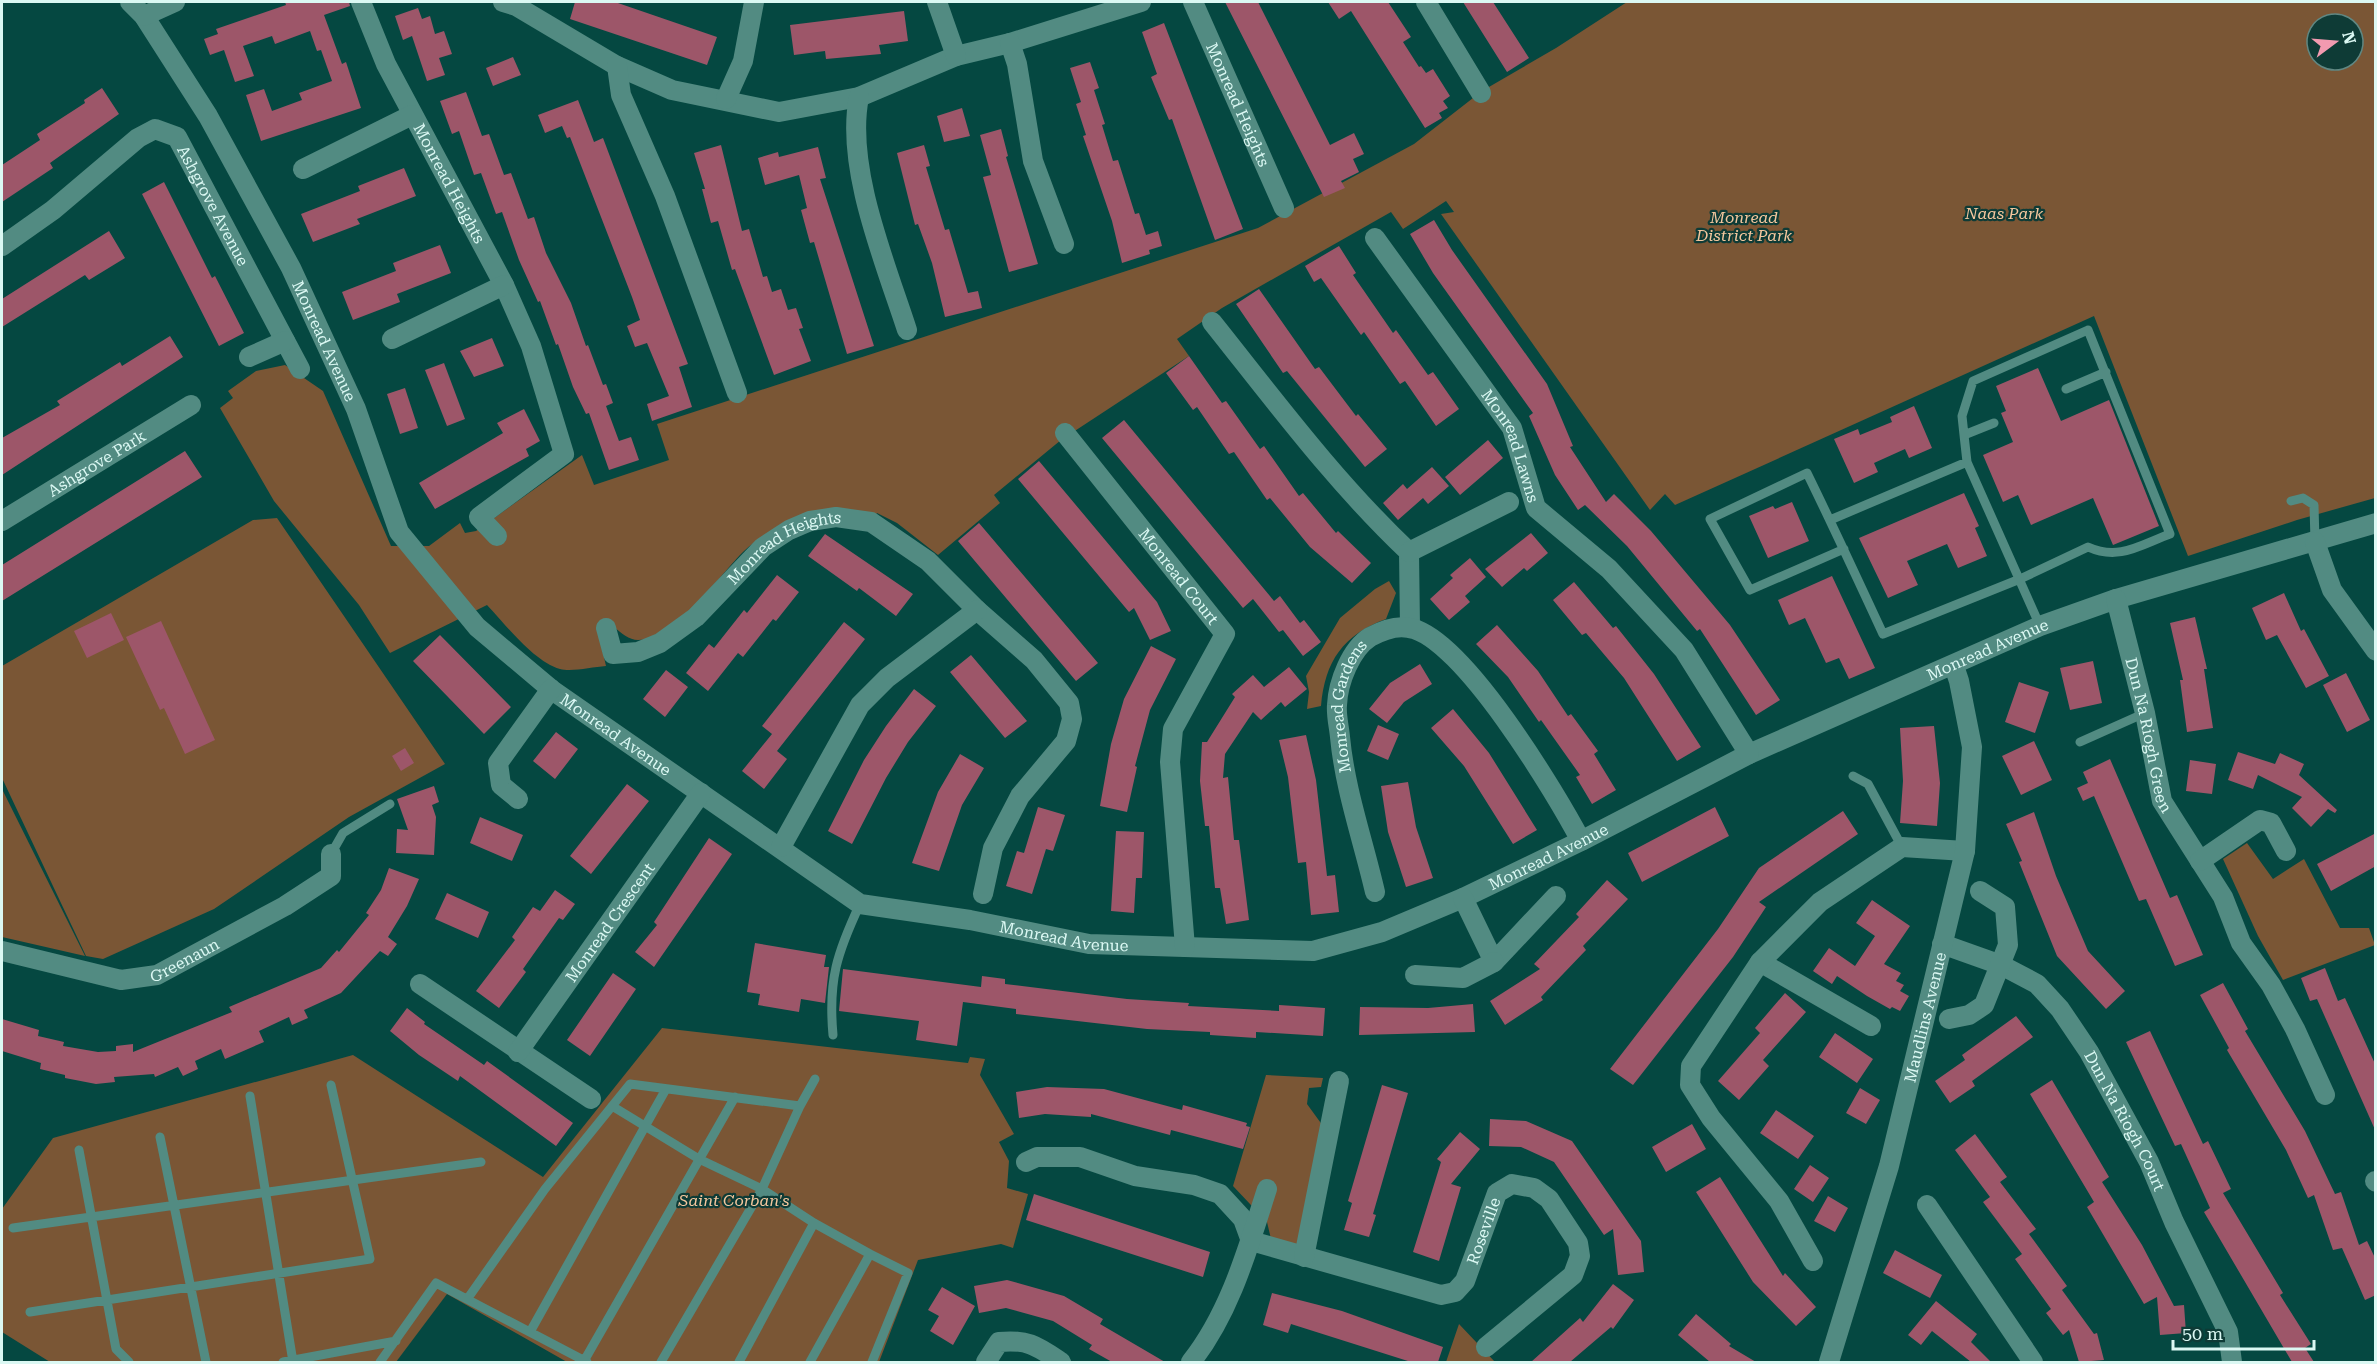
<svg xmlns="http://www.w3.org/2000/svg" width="2377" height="1364" viewBox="0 0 2377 1364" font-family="'Roboto Serif',serif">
<rect width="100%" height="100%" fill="#054841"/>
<path fill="#7a5635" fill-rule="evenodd" d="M1627 2H2375V498L2297 520 2188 556 2094 316 1675 505 1665 494 1650 510 1441 214 1454 212 1446 201 1403 229 1391 212 1222 308 1177 339 1189 356 1061 440 994 495 1000 503 938 555 897 523 877 513 874 517C849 505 834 508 809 518 786 527 763 533 744 551 720 574 676 640 638 640 629 640 621 633 614 627L598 631 606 666C592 667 572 672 560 669 534 662 505 624 487 605L390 653 359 605 274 501 220 408 233 398 228 391 256 371 285 365 323 391 391 546H429L460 523 465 533 476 531 582 455 594 485 669 460 657 424 1258 228 1414 144 1482 91 1556 48ZM2317 24H2353V60H2317Z
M277 518 445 764 349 817 214 909 103 959 86 956 2 778V666L253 520Z
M1389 581 1396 593 1386 619C1343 635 1325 661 1321 706L1307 709 1309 692 1306 676 1340 618 1375 589Z
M2 789 85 956 2 937Z
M2247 843 2273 879 2304 859 2340 928H2369L2375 945 2283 980 2258 936 2223 859Z
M662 1028 968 1063 970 1057 985 1059 980 1075 1014 1134 999 1142 1009 1161 1007 1188 1028 1194 1013 1248 1001 1244 918 1260 879 1362H567L447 1294 396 1362H50L2 1332V1209L53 1138 353 1055 543 1177Z
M1266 1075 1323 1078 1321 1087 1309 1088 1307 1104 1323 1126 1298 1248 1271 1239 1267 1222 1233 1186Z
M1459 1324 1495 1362H1446Z"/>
<path fill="#9d5669" d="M285 2H349L350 6 324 15 342 64 346 62 361 108 261 141 246 95 264 89 272 111 302 100 299 93 332 81 321 50 317 51 310 31 275 44 272 36 243 46 254 76 235 82 224 50 210 55 204 39 218 34 216 29 286 5Z
M575 2H615L717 37 707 65 570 19Z
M1225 2H1258L1330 145 1354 133 1364 154 1353 159 1359 172 1341 181 1345 188 1324 197Z
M1328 2H1388L1411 37 1403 42 1419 67 1421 66 1426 73 1433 69 1450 96 1443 101 1448 108 1439 113 1442 118 1425 128 1351 11 1339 19Z
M1463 2H1493L1529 58 1507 72Z
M418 8 422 19 430 16 435 34 444 31 452 54 439 58 445 75 427 81 412 36 403 40 395 16Z
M904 11 908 41 879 45 881 54 826 59 825 51 794 55 790 25Z
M1164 23 1243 229 1215 240 1172 119 1169 120 1151 77 1157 74 1142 32Z
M513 57 521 75 493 86 486 68Z
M1090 62 1099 88 1094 90 1105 124 1102 125 1113 161 1118 160 1135 214 1139 213 1146 235 1158 231 1162 246 1149 250 1150 254 1122 263 1112 221 1083 136 1086 135 1076 104 1081 102 1070 68Z
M102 88 119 114 50 163 53 168 2 202V165L40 140 37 134 85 103 84 100Z
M466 92 482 136 489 134 504 175 511 173 528 219 534 217 546 253 571 303 586 346 588 345 603 385 606 384 613 403 606 406 619 441 631 437 639 460 609 470 589 413 586 414 573 387 558 344 556 345 540 301 538 302 519 260 502 212 496 214 481 173 474 175 459 131 452 134 440 101Z
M578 100 594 142 603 138 688 364 679 367 692 407 652 421 647 404 669 396 647 343 635 347 627 326 640 320 632 297 570 137 567 138 562 126 545 133 538 115Z
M962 108 970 136 944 142 937 116Z
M1001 129 1008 156 1006 157 1038 264 1009 272 983 177 991 175 980 135Z
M721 145 742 231 749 229 763 277 767 276 772 292 781 289 788 310 796 308 803 328 799 329 811 361 774 375 735 269 732 270 718 221 711 223 702 189H705L694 153Z
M924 145 930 166 926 167 945 230 949 229 968 293 978 291 982 308 945 317 932 263 918 224 915 225 897 153Z
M818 147 826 178 820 179 874 346 847 354 814 242 810 243 801 210 807 208 799 175 765 185 758 158 778 152 779 157Z
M404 168 416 196 357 219 360 224 313 242 301 214 360 191 358 186Z
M164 182 212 278 215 276 244 333 219 346 142 194Z
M1434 220 1452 250 1547 384 1573 446 1570 447 1606 502 1614 494 1651 531 1730 625 1780 700 1756 715 1700 629 1697 631 1627 546 1585 505 1578 510 1555 475 1529 416 1533 413 1433 273 1410 234Z
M109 231 125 258 89 280 85 275 2 327V299Z
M440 245 451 273 397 294 400 302 353 320 342 292 396 271 393 263Z
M1339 246 1356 273 1353 275 1393 333 1396 330 1428 375 1433 372 1459 409 1436 426 1405 381 1400 384 1364 332 1361 335 1321 278 1314 282 1305 266Z
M1259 289 1315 369 1319 367 1356 416 1358 414 1387 449 1365 467 1287 371 1283 373 1236 304Z
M170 336 183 357 2 475V438L60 405 57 401 120 362 122 366Z
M492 338 504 366 474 377 460 351Z
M1189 356 1222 403 1226 401 1260 449 1264 446 1299 496 1303 493 1336 533 1338 531 1371 563 1352 583 1310 547 1270 498 1267 500 1234 452 1229 454 1197 407 1193 410 1166 373Z
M444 363 465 419 447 426 425 370Z
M2038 368 2061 421 2109 400 2159 526 2113 545 2093 498 2031 525 2018 495 2003 502 1983 455 2013 442 2001 413 2006 411 1996 386Z
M405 388 418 428 400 434 387 394Z
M1914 406 1932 448 1909 458 1905 449 1874 463 1878 472 1854 483 1834 439 1858 429 1860 435 1892 422 1890 417Z
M524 409 540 441 526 449 529 456 435 509 419 483 503 433 497 423Z
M1124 420 1274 601 1280 596 1300 623 1304 620 1321 642 1303 656 1283 630 1279 632 1253 599 1243 608 1102 438Z
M1488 440 1503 458 1460 495 1445 477Z
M185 451 202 477 2 601V565Z
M1039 461 1157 602 1171 631 1150 640 1134 608 1129 612 1018 479Z
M1432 467 1449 486 1428 504 1423 498 1398 520 1383 503 1403 484 1407 489Z
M1964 493 1979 526 1975 528 1987 556 1958 568 1947 544 1907 561 1918 585 1888 598 1859 538Z
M1792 502 1809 541 1768 558 1749 516 1773 506 1775 509Z
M979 523 1098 663 1076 681 958 541Z
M1531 533 1548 553 1527 571 1524 568 1502 587 1485 569Z
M825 534 913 594 896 616 859 588 857 591 808 556Z
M1470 558 1486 577 1465 596 1470 602 1449 620 1430 599 1453 578 1450 575Z
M777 575 799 592 776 621 773 619 743 657 738 653 708 691 686 673 709 644 714 648 744 610 747 613Z
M1832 576 1875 668 1849 679 1839 658 1826 663 1805 618 1789 625 1778 600Z
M1574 582 1613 628 1616 626 1654 674 1701 747 1677 761 1624 678 1586 633 1582 635 1553 600Z
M2284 593 2301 631 2304 629 2329 676 2306 688 2277 635 2266 640 2252 608Z
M111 613 124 640 87 658 74 631Z
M2195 617 2207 669H2204L2213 728 2187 732 2180 680H2183L2170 623Z
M161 621 215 740 185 754 164 708 160 710 126 637Z
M844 622 865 639 777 751 787 759 764 789 742 771 772 734 762 726Z
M1497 625 1538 671 1568 716 1571 714 1598 751 1594 754 1616 790 1592 804 1576 777 1580 775 1541 720 1539 722 1508 677 1476 644Z
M440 635 511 707 484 734 413 661Z
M1151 646 1176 659 1150 710 1135 766 1137 767 1127 812 1100 806 1111 744 1124 699Z
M971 655 1027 721 1005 738 950 672Z
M2093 661 2102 703 2070 710 2060 668Z
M1420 664 1432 684 1404 702 1387 723 1369 709 1390 683Z
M1289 667 1307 689 1285 707 1281 702 1261 720 1253 712 1225 754 1223 778 1228 777 1234 840H1239L1249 920 1226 924 1220 888H1215L1209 826H1205L1200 781 1202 742H1207L1235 697 1232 694 1253 675 1264 687Z
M666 670 688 687 665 717 643 699Z
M2346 673 2370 720 2347 732 2323 685Z
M2019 682 2049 692 2035 733 2005 722Z
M914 689 936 706 908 742 886 778 852 844 828 831 864 760 886 726Z
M1453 709 1489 753 1537 830 1513 844 1464 766 1431 728Z
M1378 725 1399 734 1388 760 1367 751Z
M1934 726 1940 783 1937 826 1900 823 1903 781 1900 728Z
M556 732 578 749 555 779 533 761Z
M1306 735 1316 780 1327 876 1335 875 1339 912 1311 915 1306 862 1298 863 1288 777 1279 740Z
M2034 741 2052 780 2021 795 2002 756Z
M405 748 414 763 401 771 392 756Z
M2238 752 2275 764 2280 753 2304 764 2299 775 2337 810 2335 813 2328 809 2311 827 2292 808 2302 797 2258 775 2253 789 2228 780Z
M960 754 984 768 962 805 939 871 912 863 938 792Z
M2110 759 2170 898 2177 895 2203 955 2175 966 2146 899 2139 901 2094 796 2083 801 2077 788 2088 783 2083 772Z
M2190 760 2216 764 2212 794 2186 791Z
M1408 782 1416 827 1433 878 1406 887 1388 832 1381 786Z
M627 784 649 801 591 874 570 856Z
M434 786 439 802 432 805 436 817 434 855 396 853 397 829 408 830 397 799Z
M1038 807 1065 815 1053 851 1046 849 1032 894 1006 886 1017 851 1024 853Z
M1715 807 1729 836 1642 882 1628 853Z
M1843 811 1858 834 1759 902 1766 907 1733 957 1633 1085 1610 1069 1718 929 1759 868Z
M2034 812 2056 876 2088 951 2125 991 2106 1009 2057 956 2019 862 2022 861 2006 824Z
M480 817 523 835 512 861 470 843Z
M1116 831 1144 832 1142 878H1136L1134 913 1111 911Z
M2376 833V866L2331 891 2317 864Z
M709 838 732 854 654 967 635 952 657 925 654 922Z
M389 868 419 879 407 906 388 937 397 944 388 956 380 951 341 993 304 1010 308 1018 292 1025 289 1017 259 1031 264 1042 225 1059 221 1049 195 1061 198 1069 183 1076 178 1067 155 1077 154 1074 114 1077 115 1082 96 1084 65 1078V1075L40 1069 41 1063 2 1051V1019L39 1030 38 1036 64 1042 63 1046 98 1052 116 1051V1046L133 1044V1052L232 1012 229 1007 321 968 337 950 339 952 369 915 366 913 381 890Z
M1607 880 1628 899 1583 946 1586 950 1541 997 1543 1000 1505 1025 1490 1001 1540 969 1534 964 1579 917 1576 914Z
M555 890 575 904 563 920 559 918 523 969 526 972 499 1008 476 991 515 940 512 937 533 907 540 911Z
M447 893 489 912 478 938 435 919Z
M1872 900 1910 926 1884 964 1901 973 1896 981 1904 985 1900 991 1909 996 1900 1011 1892 1007 1890 1009 1867 996 1837 976 1832 984 1813 971 1829 948 1855 966 1875 936 1856 923Z
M755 943 826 955 824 967H829L825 1003 801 999 799 1012 758 1005 760 994 747 992Z
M2325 968 2338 1001 2345 998 2376 1066V1132L2317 999 2310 1001 2301 978Z
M843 969 981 987 982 976 1005 979V984L1127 999 1189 1003 1188 1006 1279 1011V1005L1325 1008 1323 1036 1256 1032V1038L1210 1035V1032L1147 1029 1016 1014V1009L963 1002 957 1046 916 1040 919 1021 839 1011Z
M613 973 636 989 590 1056 567 1040Z
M2223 983 2248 1029 2245 1031 2305 1131 2335 1194 2341 1192 2359 1245 2367 1241 2376 1260V1295L2365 1300 2342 1248 2333 1250 2314 1195 2308 1198 2286 1150 2227 1050 2229 1048 2200 995Z
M1785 993 1806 1012 1763 1060 1769 1066 1739 1100 1718 1081 1760 1033 1755 1028Z
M1473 1004 1475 1032 1359 1035 1360 1007 1428 1008Z
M407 1008 425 1022 424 1024 484 1065 487 1061 573 1123 556 1146 460 1076 458 1081 419 1055 390 1031Z
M2016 1016 2033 1037 1972 1081 1975 1086 1950 1103 1935 1081 1965 1060 1962 1055Z
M2150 1031 2203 1144 2208 1141 2231 1189 2223 1193 2283 1293 2280 1295 2311 1344 2305 1348 2314 1362H2292L2204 1212 2210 1208 2181 1144 2175 1146 2126 1042Z
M1835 1033 1873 1059 1857 1083 1819 1057Z
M2052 1080 2109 1177 2102 1182 2142 1245 2174 1306 2184 1305 2186 1333 2160 1335 2157 1297 2144 1304 2087 1207 2094 1202 2030 1094Z
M1382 1085 1408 1093 1373 1214 1376 1215 1369 1237 1344 1230 1352 1203 1348 1201Z
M1047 1087 1104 1089 1182 1110 1183 1105 1247 1123 1246 1126 1250 1127 1243 1149 1171 1130 1170 1135 1091 1114V1117L1045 1114 1019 1118 1016 1092Z
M1860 1088 1880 1100 1866 1124 1846 1113Z
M1776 1110 1814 1136 1798 1159 1760 1133Z
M1490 1119 1526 1121 1572 1141 1641 1241 1644 1272 1618 1275 1613 1229 1604 1235 1554 1162 1521 1147 1489 1146Z
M1692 1124 1706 1149 1666 1172 1652 1147Z
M1460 1132 1480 1149 1451 1184 1461 1187 1439 1261 1413 1252 1441 1162 1437 1159Z
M1975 1134 2007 1177 2000 1182 2036 1229 2029 1234 2067 1286 2062 1290 2094 1334 2097 1333 2104 1360 2079 1362 2069 1330 2063 1335 2046 1313 2051 1309 2015 1259 2022 1254 1983 1202 1990 1197 1955 1150Z
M1810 1165 1829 1178 1813 1202 1794 1189Z
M1720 1177 1783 1276 1785 1273 1816 1307 1796 1326 1753 1282 1696 1192Z
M1034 1194 1210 1252 1203 1277 1026 1220Z
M1828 1196 1848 1208 1835 1232 1814 1221Z
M1895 1250 1942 1275 1930 1298 1883 1273Z
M1007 1280 1064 1296 1103 1319 1100 1324 1165 1362H1112L1089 1349 1092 1345 1053 1321 1006 1308 979 1313 974 1286Z
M1613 1284 1634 1300 1613 1329 1611 1327 1570 1362H1531L1580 1318 1583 1322Z
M942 1287 975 1306 953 1345 930 1331 939 1316 928 1310Z
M1272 1293 1342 1311 1443 1347 1438 1362H1411L1291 1324 1288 1333 1263 1325Z
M1936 1301 1977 1334 1971 1342 1991 1362H1971L1932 1331 1921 1345 1908 1335Z
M1696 1314 1731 1344 1729 1346 1756 1362H1710L1678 1335Z"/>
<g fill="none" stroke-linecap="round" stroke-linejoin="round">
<path stroke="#528b82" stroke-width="9" d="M2066 389 2106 372
M1994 423 1964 435 1967 462 2040 626
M2291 501 2303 498 2314 505 2315 542
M1830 520 1967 462
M1844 549 1750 590 1710 519 1807 473C1833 526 1858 580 1883 634L2020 579 2088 547C2119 561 2140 545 2170 534L2088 330 1973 381 1962 416 1964 435
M2080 742 2145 713
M1853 776 1868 784 1902 847
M331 854 343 833 390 804
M833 1035C828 980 837 953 860 904
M250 1096 293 1362
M612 1106 699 1159 762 1189 661 1362
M800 1106 815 1079
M160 1137 206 1362
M79 1150 116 1349 129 1362
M13 1228 481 1162
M870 1254 908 1273 872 1362
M468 1298 545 1189 630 1084 800 1106 762 1189 814 1223 870 1254 810 1362
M30 1312 370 1259 331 1085
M530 1332 666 1089
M584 1361 735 1097
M283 1362 396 1341
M380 1362 436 1283 587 1362
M739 1362 814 1223"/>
<g stroke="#528b82" stroke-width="20">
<path id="s1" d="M130 2 144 16 208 116 291 268 356 409 399 532 477 627 552 690 860 904 970 920 1089 944 1313 951 1382 932 1463 898 1581 841 1749 754 2040 626 2116 599 2376 523"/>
<path id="s2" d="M361 2 386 64 504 285 531 346 564 454 479 517 497 536"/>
<path d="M503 2 516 6 617 66 672 90 779 112 859 97 956 56 1010 43 1141 2"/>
<path d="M937 2 956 56"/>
<path id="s3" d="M1193 2 1284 208"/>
<path d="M1426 2 1481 93"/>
<path d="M144 16 175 2"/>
<path d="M1010 43 1017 64 1033 161 1064 244"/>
<path d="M617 66 621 95 665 196 737 393"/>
<path d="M859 97C845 167 885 262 907 330"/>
<path d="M726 99 743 61 754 2"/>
<path d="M303 169 412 115"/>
<path id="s4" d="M1375 238 1512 428 1536 508 1609 569 1684 650 1749 754"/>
<path id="s5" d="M2 246 53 210 138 138 155 129 177 137 300 369"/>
<path d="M1212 322C1275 401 1335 482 1409 552L1410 627"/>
<path d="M392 339 504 285"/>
<path d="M249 357 285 341"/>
<path id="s6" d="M1065 433 1225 634 1173 729 1170 762 1185 947"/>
<path id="s7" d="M2 521 191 405"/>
<path d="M2315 542 2332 590 2376 651"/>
<path d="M1409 552 1509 502"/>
<path id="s8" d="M2116 599 2145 713 2162 801 2223 897 2241 943 2271 985 2295 1029 2325 1095"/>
<path id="s9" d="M606 628 613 654 638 652 660 643 696 617 763 547 789 530 810 521 836 517 871 522 928 561 977 610 1034 660 1069 703 1072 719 1066 741 1020 796 993 848 983 894"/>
<path d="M518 799 501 785 498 763 551 689"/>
<path d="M781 847 860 705 887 678 977 610"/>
<path d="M2200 861 2260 820 2271 823 2286 851"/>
<path id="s10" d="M1375 892C1363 840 1345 790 1340 737 1339 726 1336 715 1337 705 1338 682 1351 649 1370 637 1381 631 1396 625 1409 628 1461 635 1557 795 1581 841"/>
<path d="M1463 898 1494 962 1556 896"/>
<path id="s11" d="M1942 944 2001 965 2037 984 2060 1009 2089 1052 2149 1162 2174 1222 2228 1332 2232 1362"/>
<path id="s12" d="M2 951 121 980 157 975 285 906 331 876V854"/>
<path d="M1760 962 1871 1026"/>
<path d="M1415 975 1463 978 1494 962"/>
<path d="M420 984 591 1099"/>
<path d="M1949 1019 1969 1015 1984 1005 2008 945 2005 907 1980 891"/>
<path id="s13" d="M518 1052 701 793"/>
<path id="s14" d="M1026 1162 1037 1157H1080L1135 1176 1194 1185 1220 1194 1243 1219 1251 1241 1441 1295 1455 1292 1465 1281 1497 1193 1512 1184 1534 1188 1549 1199 1578 1243 1580 1256 1573 1275 1486 1347"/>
<path d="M2375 1181 2376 1182"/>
<path d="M1927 1205 2033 1362"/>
<path d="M1304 1257 1339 1081"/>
<path d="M1813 1261 1779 1201 1711 1118 1690 1085 1691 1066 1760 962 1820 902 1902 847 1965 851"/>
<path d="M986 1362 999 1342C1028 1339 1037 1346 1061 1362"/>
<path d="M1191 1362C1230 1313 1248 1248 1267 1189"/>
<path id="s15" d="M1829 1362 1889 1166 1965 851 1972 747 1959 681 1954 666"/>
</g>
</g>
<g text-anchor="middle" stroke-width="4.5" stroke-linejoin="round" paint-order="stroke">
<g font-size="16" fill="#dbf8f3" stroke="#0e3b36">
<text dy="6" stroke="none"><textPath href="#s3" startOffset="112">Monread Heights</textPath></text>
<text dy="6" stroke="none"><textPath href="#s2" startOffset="202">Monread Heights</textPath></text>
<text dy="6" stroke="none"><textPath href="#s5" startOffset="294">Ashgrove Avenue</textPath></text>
<text dy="6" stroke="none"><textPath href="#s1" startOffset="392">Monread Avenue</textPath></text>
<text dy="6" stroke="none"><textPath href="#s4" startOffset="250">Monread Lawns</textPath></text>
<text dy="6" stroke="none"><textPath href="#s7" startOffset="111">Ashgrove Park</textPath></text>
<text dy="6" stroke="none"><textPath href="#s9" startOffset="236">Monread Heights</textPath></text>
<text dy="6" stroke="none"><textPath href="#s6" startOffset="183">Monread Court</textPath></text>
<text dy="6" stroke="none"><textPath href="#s1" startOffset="2390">Monread Avenue</textPath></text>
<text dy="6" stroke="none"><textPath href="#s10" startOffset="192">Monread Gardens</textPath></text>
<text dy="6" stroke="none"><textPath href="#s8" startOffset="140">Dun Na Riogh Green</textPath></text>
<text dy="6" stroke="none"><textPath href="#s1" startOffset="896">Monread Avenue</textPath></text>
<text dy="6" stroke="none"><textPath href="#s1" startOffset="1904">Monread Avenue</textPath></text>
<text dy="6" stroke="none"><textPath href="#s13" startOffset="159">Monread Crescent</textPath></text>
<text dy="6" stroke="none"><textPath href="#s1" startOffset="1400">Monread Avenue</textPath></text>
<text dy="6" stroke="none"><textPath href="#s12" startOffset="190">Greenaun</textPath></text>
<text dy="6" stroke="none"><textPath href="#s15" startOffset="358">Maudlins Avenue</textPath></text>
<text dy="6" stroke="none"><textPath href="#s11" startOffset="267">Dun Na Riogh Court</textPath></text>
<text dy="6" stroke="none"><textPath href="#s14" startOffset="538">Roseville</textPath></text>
</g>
<g font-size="16" font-style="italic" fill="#f5c79e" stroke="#0e3b36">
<text x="2004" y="219">Naas Park</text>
<text x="1744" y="223">Monread<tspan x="1744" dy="18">District Park</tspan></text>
<text x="734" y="1206">Saint Corban's</text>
</g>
</g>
<rect width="2377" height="1364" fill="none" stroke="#dbf8f3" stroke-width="6"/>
<g transform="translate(2335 42) rotate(74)"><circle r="28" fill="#0e3b36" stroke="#608782" stroke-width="1.5"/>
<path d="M0-4.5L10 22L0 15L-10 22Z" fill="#f29ab0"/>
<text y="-9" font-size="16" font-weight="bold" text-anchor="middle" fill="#dbf8f3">N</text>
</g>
<path d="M2173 1340v9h141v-9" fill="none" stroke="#dbf8f3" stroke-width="3"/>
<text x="2182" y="1340" font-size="18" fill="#dbf8f3" stroke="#0e3b36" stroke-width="4.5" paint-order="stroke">50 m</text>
</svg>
